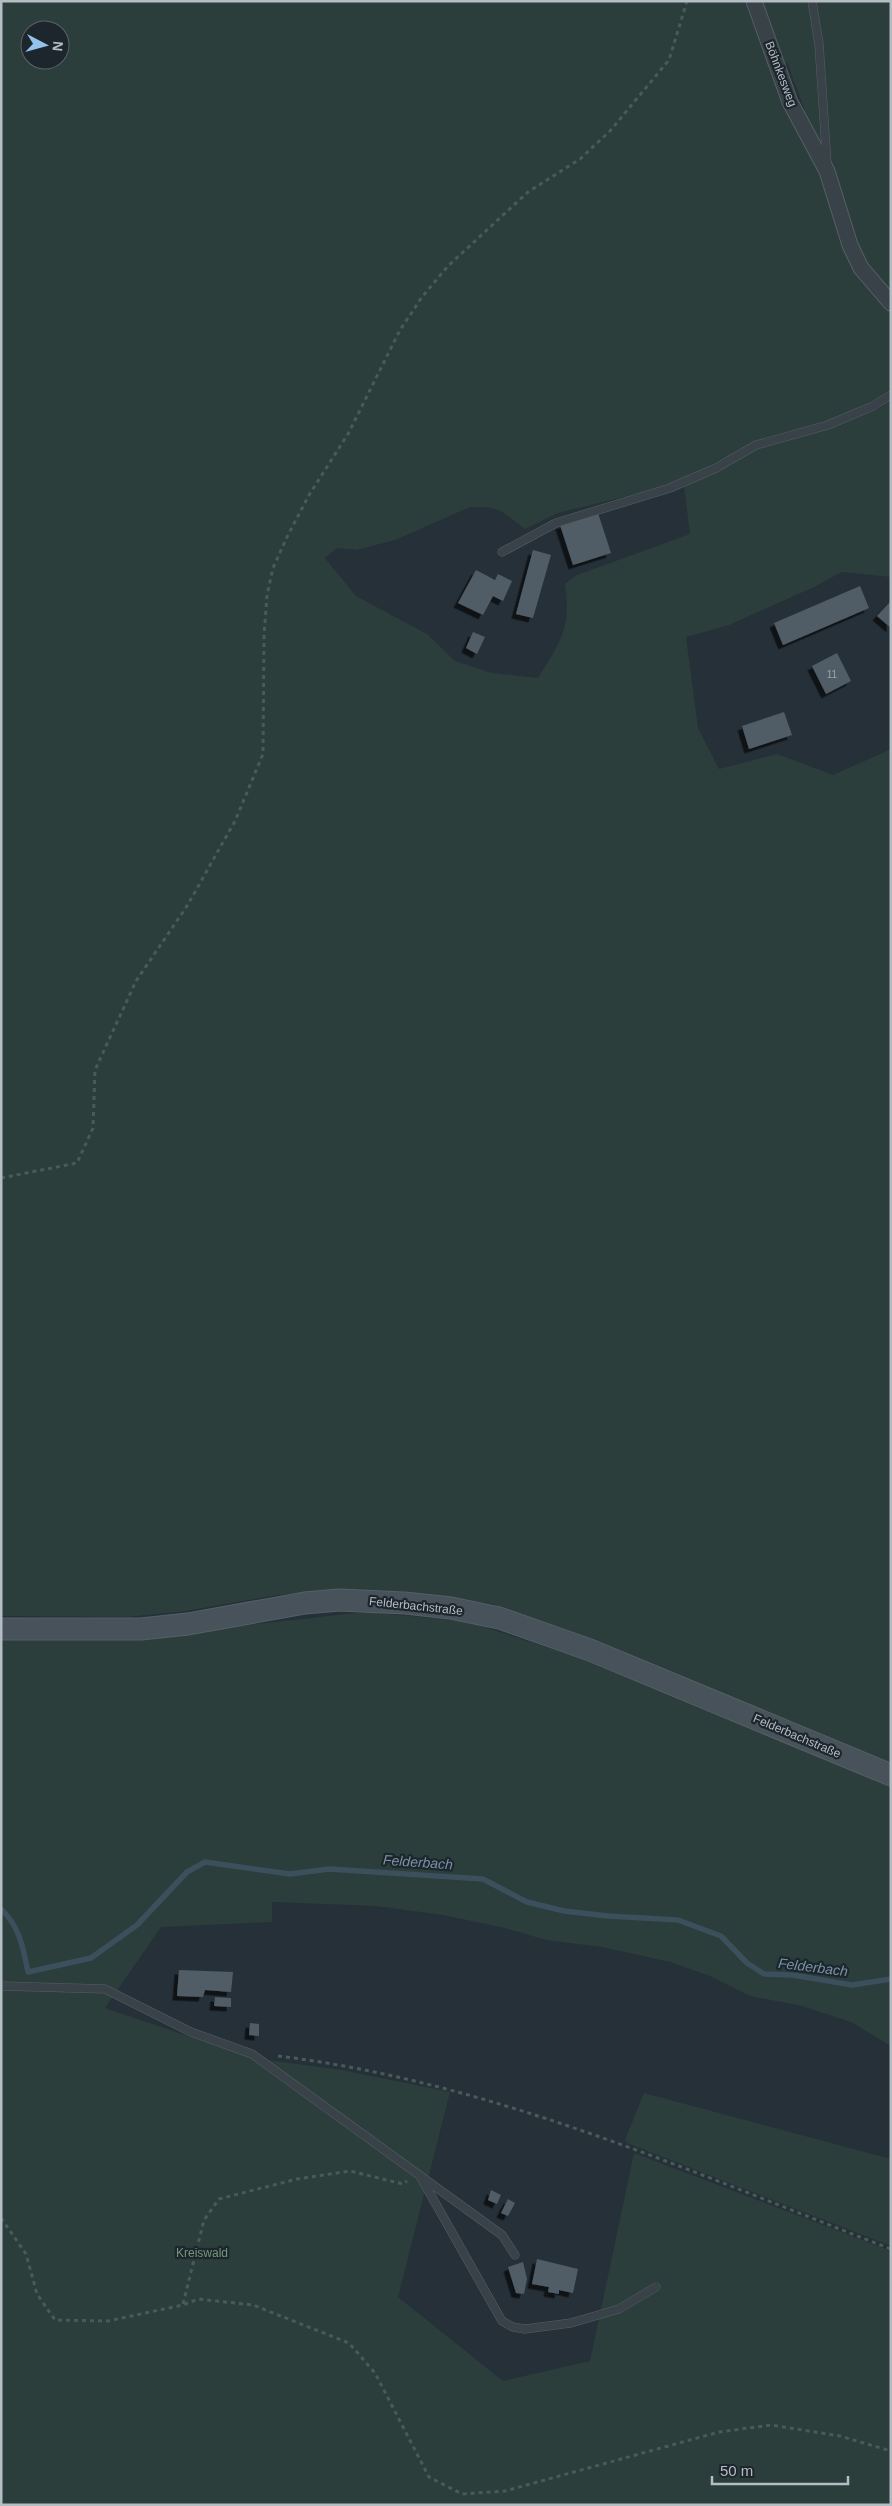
<svg xmlns="http://www.w3.org/2000/svg" width="892" height="2506" viewBox="0 0 892 2506" font-family="Arial,sans-serif">
<defs>
<filter id="shadow"><feDropShadow dx="-4.5" dy="4.5" stdDeviation="0" flood-color="#0009"/></filter>
</defs>
<rect width="100%" height="100%" fill="#253038"/>
<path fill="#2b3e3b" fill-rule="evenodd" d="M1 1H891V297L865 266 854 245 787 62 776 68 795 115 823 172 847 247 860 271 891 307V392L831 420 760 439 684 479 640 493 558 513 525 529 501 511 487 507H470L395 540 356 550 337 548 325 558 356 596 427 634 455 661 492 673 538 678C561 641 571 629 565 584L577 575 690 534 684 486 761 446 832 428 876 410 891 401V577L842 572 814 587 729 625 686 637 698 728 719 769 777 754 833 775 891 749V1767L493 1604 404 1591H324L278 1595 186 1611 126 1617 1 1616ZM30 30H60V60H30Z
M366 1612 466 1621 583 1659 754 1726 891 1784V2046L851 2022 802 2006 750 1996 710 1976 670 1962 602 1947 546 1940 505 1928 443 1915 376 1906 272 1902V1922L161 1927 105 2008 253 2058 342 2070 450 2092 398 2297 503 2381 590 2361 634 2153 891 2251V2505H1V1638L154 1635Z
M644 2093 891 2159V2246L627 2143 625 2140Z"/>
<g fill="none" stroke-linecap="round" stroke-linejoin="round">
<path stroke="#3b4f5d" stroke-width="5.5" d="M1 1909C20 1927 23 1948 28 1972L91 1958 137 1925 187 1872 205 1862 290 1874 329 1869 483 1879 527 1902 564 1911 608 1916 678 1920 721 1936 747 1963 764 1974 793 1975 852 1985 891 1979"/>
</g>
<path fill="#515d66" filter="url(#shadow)" d="M598 513 611 553 573 565 560 525Z
M533 550 551 555 533 618 516 614Z
M476 570 495 580 498 574 512 581 503 601 493 596 483 615 458 603Z
M860 586 869 608 783 645 774 623Z
M891 601V628L877 616Z
M473 632 485 637 477 654 466 648Z
M837 653 851 681 826 694 812 666Z
M784 712 792 735 749 749 742 726Z
M179 1970 233 1972 231 1992 205 1990 203 1997 177 1996Z
M215 1997 231 1998V2007L214 2006Z
M250 2023 259 2024V2036L249 2035Z
M491 2190 501 2195 497 2204 488 2200Z
M508 2199 515 2203 508 2216 501 2213Z
M537 2259 578 2269 573 2293 559 2290V2294L548 2292 549 2287 532 2284Z
M523 2262 527 2279 524 2294 516 2293 508 2267Z"/>
<g fill="none" stroke-linecap="round" stroke-linejoin="round">
<g stroke="#575f66" stroke-width="9">
<path id="lane" d="M812 1 819 44 827 164
M502 552 556 523 670 488 716 468 756 445 828 425 873 406 891 395
M1 1986 105 1989 191 2032 252 2054 502 2235 515 2255
M420 2176 502 2321 513 2327 525 2329 571 2323 619 2309 656 2287"/>
</g>
<g stroke="#575f66" stroke-width="17">
<path id="street" d="M754 1 790 102 827 171 850 245 861 268 891 303"/>
</g>
<g stroke="#575f66" stroke-width="23">
<path id="secondary" d="M1 1629H141L188 1624 305 1603 339 1600 405 1603 451 1608 499 1618 590 1650 891 1775"/>
</g>
<path stroke="#495a59" stroke-width="3" stroke-dasharray="4 4" stroke-linecap="butt" d="M1 1178 77 1163 93 1128 95 1070 136 981 187 906 235 821 263 754 264 636 267 595 273 568 287 537 309 495 348 434 400 330 422 297 448 266 528 192 580 159 610 131 669 60 687 1
M278 2056C492 2082 691 2172 891 2249
M1 2218 26 2254 37 2294 55 2320 108 2321 183 2305 198 2299 253 2305 349 2343 375 2373 429 2477 462 2494 505 2491 719 2432 771 2425 840 2436 891 2451
M183 2304 204 2220 219 2199 297 2179 350 2171 403 2184 407 2181"/>
<use href="#lane" stroke="#384248" stroke-width="8"/>
<use href="#street" stroke="#384248" stroke-width="15"/>
<use href="#secondary" stroke="#47525b" stroke-width="21"/>
</g>
<g text-anchor="middle" stroke-width="4.5" stroke-linejoin="round" paint-order="stroke">
<g font-size="10" fill="#9ba5ac">
<text x="832" y="678">11</text>
</g>
<g font-size="12" fill="#b4bdc4" stroke="#1e262d">
<text transform="translate(781 74) rotate(69)" y="4">Böhnkesweg</text>
<text transform="translate(416 1606) rotate(6)" y="4">Felderbachstraße</text>
<text transform="translate(797 1736) rotate(23)" y="4">Felderbachstraße</text>
</g>
<g font-size="12" fill="#759777" stroke="#1e262d">
<text x="202" y="2257">Kreiswald</text>
</g>
<g font-size="14" font-style="italic" fill="#7892a4" stroke="#1e262d">
<text transform="translate(418 1862) rotate(4)" y="5">Felderbach</text>
<text transform="translate(813 1967) rotate(7)" y="5">Felderbach</text>
</g>
</g>
<rect width="892" height="2506" fill="none" stroke="#b4bdc4" stroke-width="5"/>
<g transform="translate(45 45) rotate(96)"><circle r="24" fill="#1e262d" stroke="#5a6269"/>
<path d="M0-4L9 19L0 12L-9 19Z" fill="#93c2ea"/>
<text y="-8" font-size="14" font-weight="bold" text-anchor="middle" fill="#b4bdc4">N</text>
</g>
<path d="M712 2476v8h136v-8" fill="none" stroke="#b4bdc4" stroke-width="2.5"/>
<text x="720" y="2476" font-size="15" fill="#b4bdc4" stroke="#1e262d" stroke-width="4" paint-order="stroke">50 m</text>
</svg>
